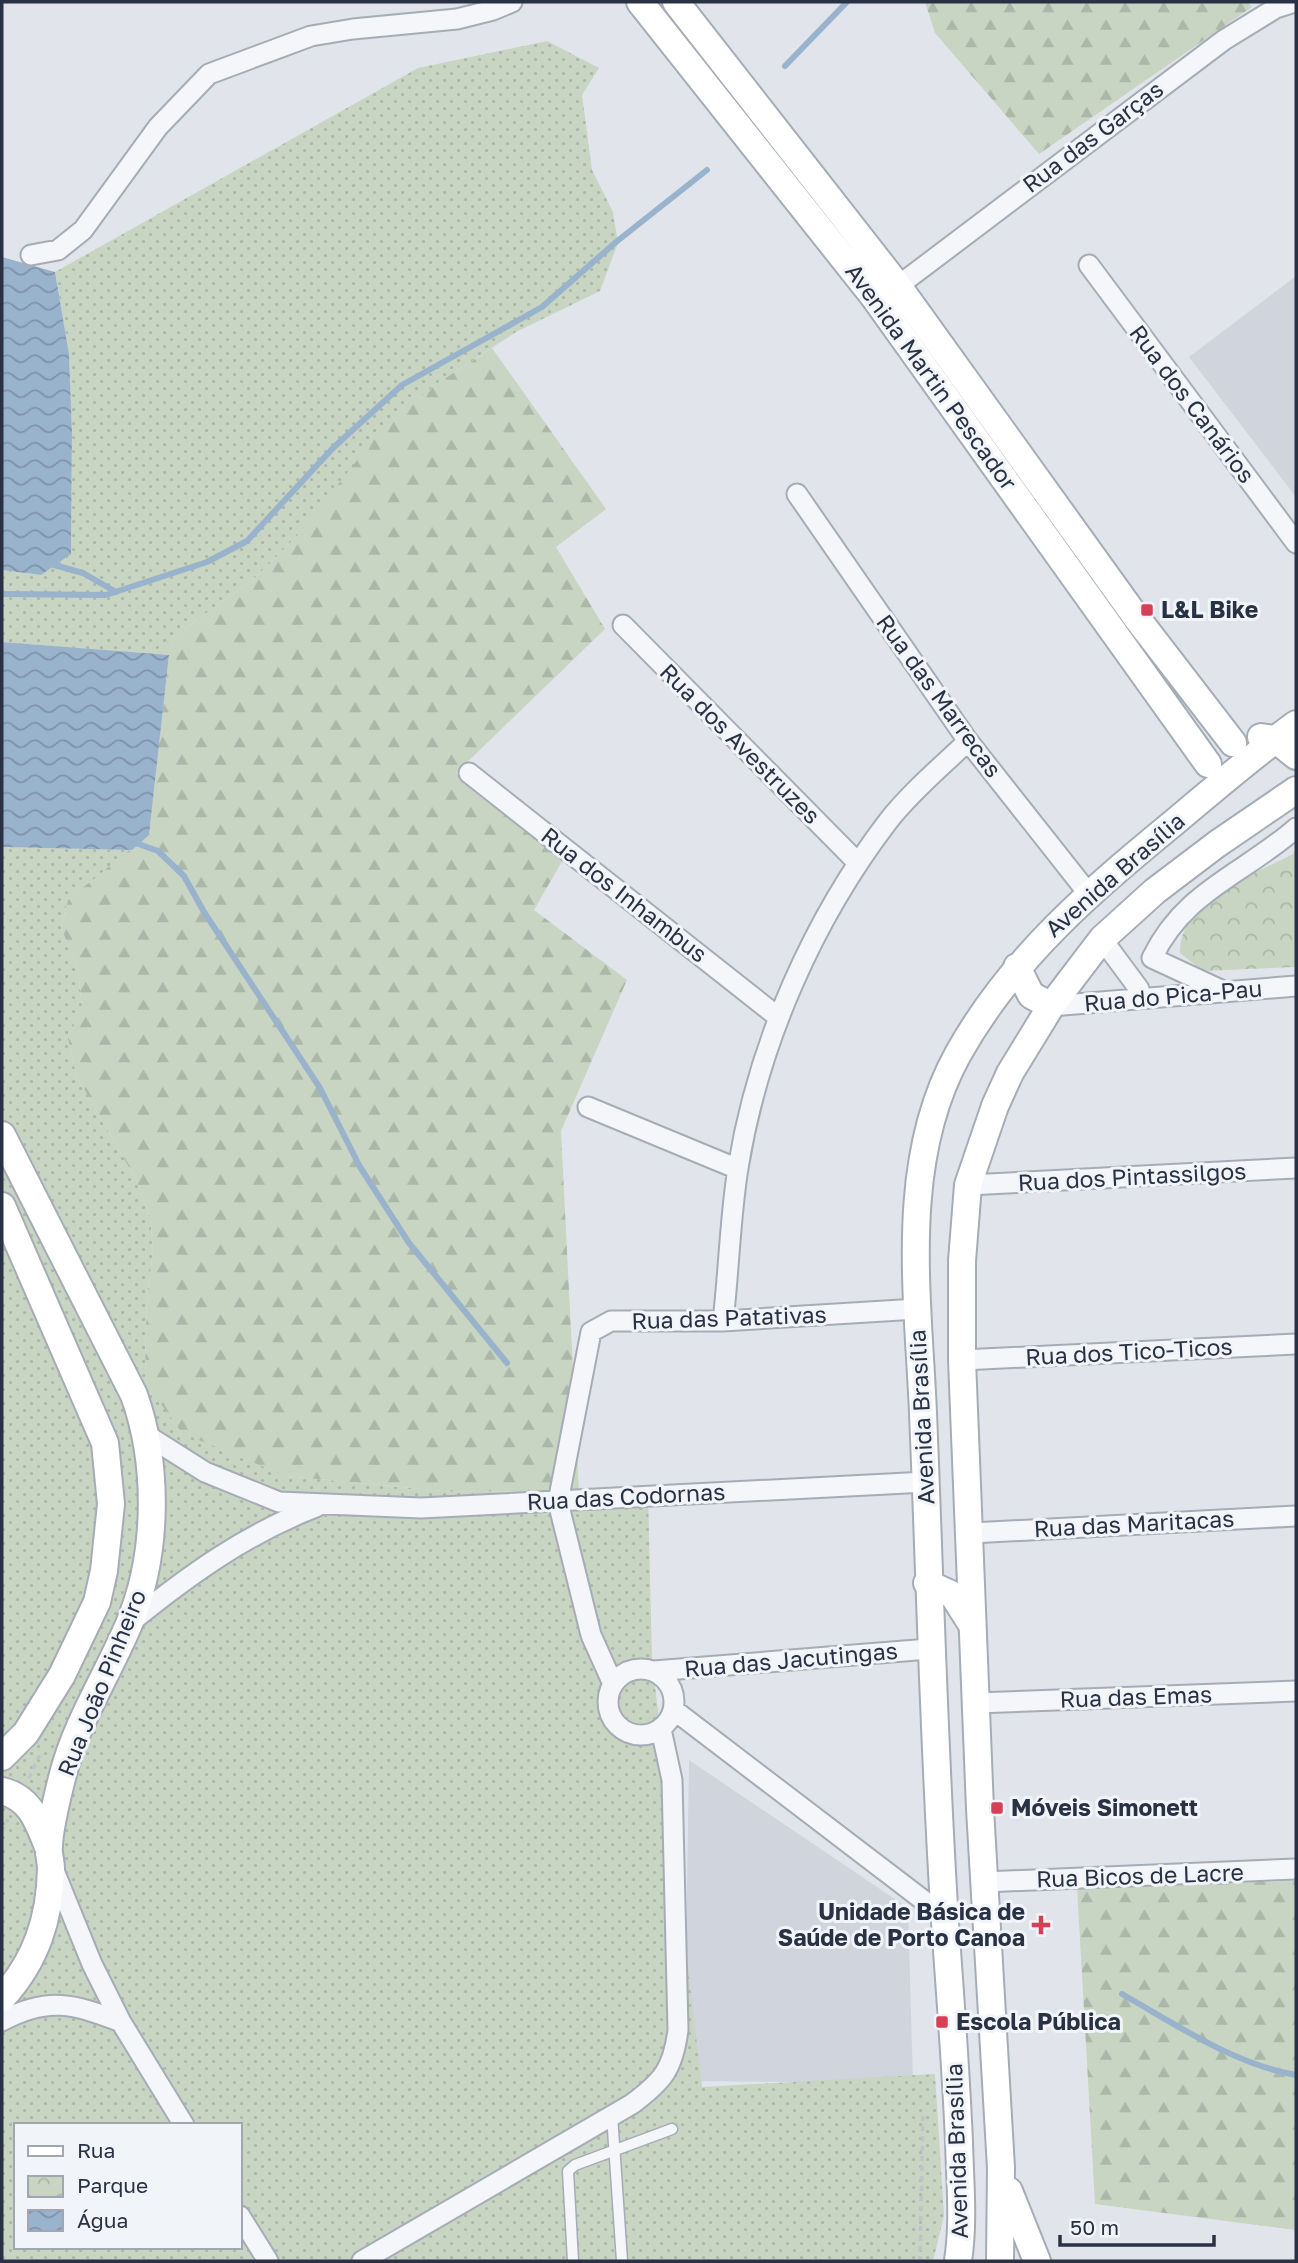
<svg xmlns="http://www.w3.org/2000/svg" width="1298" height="2263" viewBox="0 0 1298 2263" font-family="'Golos Text',sans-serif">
<defs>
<pattern id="grass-dots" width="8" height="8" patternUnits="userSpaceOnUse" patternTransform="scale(1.75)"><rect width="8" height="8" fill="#c7d5c2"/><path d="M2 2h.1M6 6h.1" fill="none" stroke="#abb7a8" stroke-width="1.8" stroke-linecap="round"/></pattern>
<pattern id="forest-firs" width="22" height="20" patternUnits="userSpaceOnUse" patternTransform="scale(1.75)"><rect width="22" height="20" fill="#c7d5c2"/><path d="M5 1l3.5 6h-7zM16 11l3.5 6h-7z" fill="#abb7a8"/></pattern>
<pattern id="park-crowns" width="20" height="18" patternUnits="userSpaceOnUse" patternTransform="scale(1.75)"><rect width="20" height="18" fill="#c7d5c2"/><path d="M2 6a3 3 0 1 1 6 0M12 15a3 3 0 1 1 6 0" fill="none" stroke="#abb7a8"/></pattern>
<pattern id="water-waves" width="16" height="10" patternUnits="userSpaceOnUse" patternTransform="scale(1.75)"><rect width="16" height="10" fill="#9ab3cd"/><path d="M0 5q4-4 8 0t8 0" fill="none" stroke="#7e92a8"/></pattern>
</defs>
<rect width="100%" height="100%" fill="#e1e5eb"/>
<path fill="#cfd4dd" d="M1296 276V497L1189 357Z
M689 1760 908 1908 913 2083 684 2081Z"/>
<path fill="url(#grass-dots)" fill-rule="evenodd" d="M547 41 599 68 582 95 592 170 613 212 618 243 600 291 516 332 433 386 299 534 257 576 151 654 2 642V570L41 575 71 553 72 433 69 354 55 272 418 68Z
M2 847 132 850 68 900 61 927 78 971 82 1007 68 1039 77 1077 134 1176 150 1216 153 1251 147 1300 145 1366 286 1476 454 1492 648 1491 652 1660 702 2087 935 2074 944 2216 933 2261H2ZM16 2125H240V2247H16Z"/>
<path fill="url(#forest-firs)" d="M925 2H1248L1252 7 1039 154 935 33Z
M492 348 606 509 556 547 605 629 456 773 564 858 534 910 627 980 561 1131 579 1491 454 1492 286 1476 182 1433 151 1390 145 1366 147 1300 153 1251 150 1216 134 1176 77 1077 68 1039 82 1006 78 971 61 927 68 900 149 834 169 655 151 654 257 576 299 534 376 436 433 386Z
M1296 1881V2230L1095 2204 1077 1887Z"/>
<path fill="url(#park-crowns)" d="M1296 849V967L1203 971 1180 953C1180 900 1253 875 1293 854Z"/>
<path fill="url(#water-waves)" d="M2 257 55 272 69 354 72 433 71 554 41 575 2 570Z
M2 642 169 655 149 835 132 850 2 847Z"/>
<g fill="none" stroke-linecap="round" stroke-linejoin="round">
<path stroke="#9ab3cd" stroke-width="6" d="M785 66 847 2
M47 563 83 573 116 592
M2 594 106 595 207 562 247 541 333 448 402 385 542 307 616 242 707 170
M133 842 158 851 184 876 204 912 320 1088 360 1167 409 1243 507 1363
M1122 1994C1177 2025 1233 2064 1296 2075"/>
<g stroke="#a6acb6" stroke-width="13">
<path id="lane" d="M612 2115 622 2261
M573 2261 568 2171 575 2165 672 2129"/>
</g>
<g stroke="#a6acb6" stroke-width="23">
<path id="street" d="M31 255 58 250 83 230 158 127 209 74 311 36 353 29 457 19 493 10 512 2
M1089 265 1296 543
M898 286 1224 40 1276 8 1295 2
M797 494 968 741 1088 893
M623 625 858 863
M469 773 778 1017
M1102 939 1139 989
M1221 990 1152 958C1185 890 1244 874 1296 828
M1051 1006 1296 986
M588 1107 738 1169
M968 1185 1296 1168
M723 1321C729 1270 730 1218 738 1168 758 1044 813 919 889 820 912 791 942 766 968 741
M962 1360 1296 1344
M145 1434 205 1472 279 1502 421 1508 926 1482
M971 1533 1296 1516
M131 1622C189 1575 246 1534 316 1507
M608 1702a33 33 0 1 1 66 0a33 33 0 1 1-66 0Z
M654 1671 929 1649
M613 1684 591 1635 558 1502 591 1332 611 1321H723L917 1309
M976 1703 1296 1691
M674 1710 944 1916
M53 1868 92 1964 121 2022 184 2125
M984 1882 1296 1869
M2 2021C48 1996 74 2004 121 2022
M240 2216 268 2261
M362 2261 632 2104C663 2081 673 2069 678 2030L672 1780 661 1729"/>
</g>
<g stroke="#a6acb6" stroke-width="30">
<path id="secondary" d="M640 2 874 297 1208 764
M676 2 898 286 1136 617 1233 743
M1261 737 1275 739 1296 756
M1017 967 1031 995 1051 1006
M2 1135 134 1395C159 1465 158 1555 129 1624 108 1674 77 1721 63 1774 58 1794 49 1828 49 1847 48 1854 51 1861 51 1868 50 1919 36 1961 2 1998
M2 1206 105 1443 111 1504 104 1571 97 1602 62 1675 26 1733 2 1757
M927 1583 953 1595 972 1625
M2 1791C31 1798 38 1822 48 1847
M1009 2191 1037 2261
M958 2261C964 2222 960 2182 959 2142 956 2069 950 1995 945 1922 934 1752 930 1582 923 1413 918 1295 898 1162 958 1054 1012 957 1093 889 1177 820 1216 787 1255 754 1296 724
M1000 2261 1001 2168 980 1809 962 1360V1261L968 1185 995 1106 1010 1073 1051 1006 1102 939 1155 891 1217 844 1296 790"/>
</g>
<path stroke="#bfc3ca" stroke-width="3.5" stroke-dasharray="5 5" stroke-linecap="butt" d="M29 1778 41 1753
M2 1831 8 1819
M920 2261 923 2113"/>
<use href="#lane" stroke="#f4f6f9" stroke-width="10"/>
<use href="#street" stroke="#f4f6f9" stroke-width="19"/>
<use href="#secondary" stroke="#fff" stroke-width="26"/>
</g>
<g fill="#d64057" stroke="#f1f4f8" stroke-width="2.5">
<rect x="1140" y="603" width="14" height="14" rx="3.5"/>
<rect x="990" y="1801" width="14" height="14" rx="3.5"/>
<path d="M1037.5 1914.5h7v7h7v7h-7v7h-7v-7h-7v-7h7z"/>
<rect x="935" y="2015" width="14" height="14" rx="3.5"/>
</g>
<g text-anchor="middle" stroke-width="6" stroke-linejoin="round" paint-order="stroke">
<g font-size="23" fill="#283244" stroke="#f1f4f8">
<text transform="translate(1093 137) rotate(-37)" y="8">Rua das Garças</text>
<text transform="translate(931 377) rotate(54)" y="8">Avenida Martin Pescador</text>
<text transform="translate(1192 404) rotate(53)" y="8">Rua dos Canários</text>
<text transform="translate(939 696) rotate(54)" y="8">Rua das Marrecas</text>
<text transform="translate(740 744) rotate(45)" y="8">Rua dos Avestruzes</text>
<text transform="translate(1115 875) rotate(-41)" y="8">Avenida Brasília</text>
<text transform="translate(624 895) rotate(38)" y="8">Rua dos Inhambus</text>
<text transform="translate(1173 996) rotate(-5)" y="8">Rua do Pica-Pau</text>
<text transform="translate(1132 1177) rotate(-3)" y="8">Rua dos Pintassilgos</text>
<text transform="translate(729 1318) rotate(-2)" y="8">Rua das Patativas</text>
<text transform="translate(1129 1352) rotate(-3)" y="8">Rua dos Tico-Ticos</text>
<text transform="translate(922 1417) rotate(-93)" y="8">Avenida Brasília</text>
<text transform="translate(626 1497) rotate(-3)" y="8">Rua das Codornas</text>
<text transform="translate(1134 1524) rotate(-3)" y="8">Rua das Maritacas</text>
<text transform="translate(791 1660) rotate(-5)" y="8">Rua das Jacutingas</text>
<text transform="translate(102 1683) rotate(-68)" y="8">Rua João Pinheiro</text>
<text transform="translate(1136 1697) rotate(-2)" y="8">Rua das Emas</text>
<text transform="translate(1140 1876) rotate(-2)" y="8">Rua Bicos de Lacre</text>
<text transform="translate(957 2151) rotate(-92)" y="8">Avenida Brasília</text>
</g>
<g font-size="23" font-weight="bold" fill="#283244" stroke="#f1f4f8" text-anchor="start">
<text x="1161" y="618">L&amp;L Bike</text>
<text x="1011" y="1816">Móveis Simonett</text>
<text x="1025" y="1920" text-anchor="end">Unidade Básica de<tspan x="1025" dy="26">Saúde de Porto Canoa</tspan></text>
<text x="956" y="2030">Escola Pública</text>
</g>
</g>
<rect width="1298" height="2263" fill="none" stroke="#283244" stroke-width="7"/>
<rect x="14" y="2123" width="228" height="126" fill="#f1f4f8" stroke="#a1a6b0" stroke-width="2"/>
<rect x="28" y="2146" width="35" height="10" fill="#ffffff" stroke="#a1a6b0" stroke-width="2"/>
<text x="77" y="2158" font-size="21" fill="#283244">Rua</text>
<rect x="28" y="2176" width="35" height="21" fill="url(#park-crowns)" stroke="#a1a6b0" stroke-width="2"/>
<text x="77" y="2193" font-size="21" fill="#283244">Parque</text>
<rect x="28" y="2210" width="35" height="21" fill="url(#water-waves)" stroke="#a1a6b0" stroke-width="2"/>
<text x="77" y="2228" font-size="21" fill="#283244">Água</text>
<path d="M1060 2235v10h154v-10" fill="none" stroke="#283244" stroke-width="3.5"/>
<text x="1070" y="2235" font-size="21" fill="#283244" stroke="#f1f4f8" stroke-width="5" paint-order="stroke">50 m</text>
</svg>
